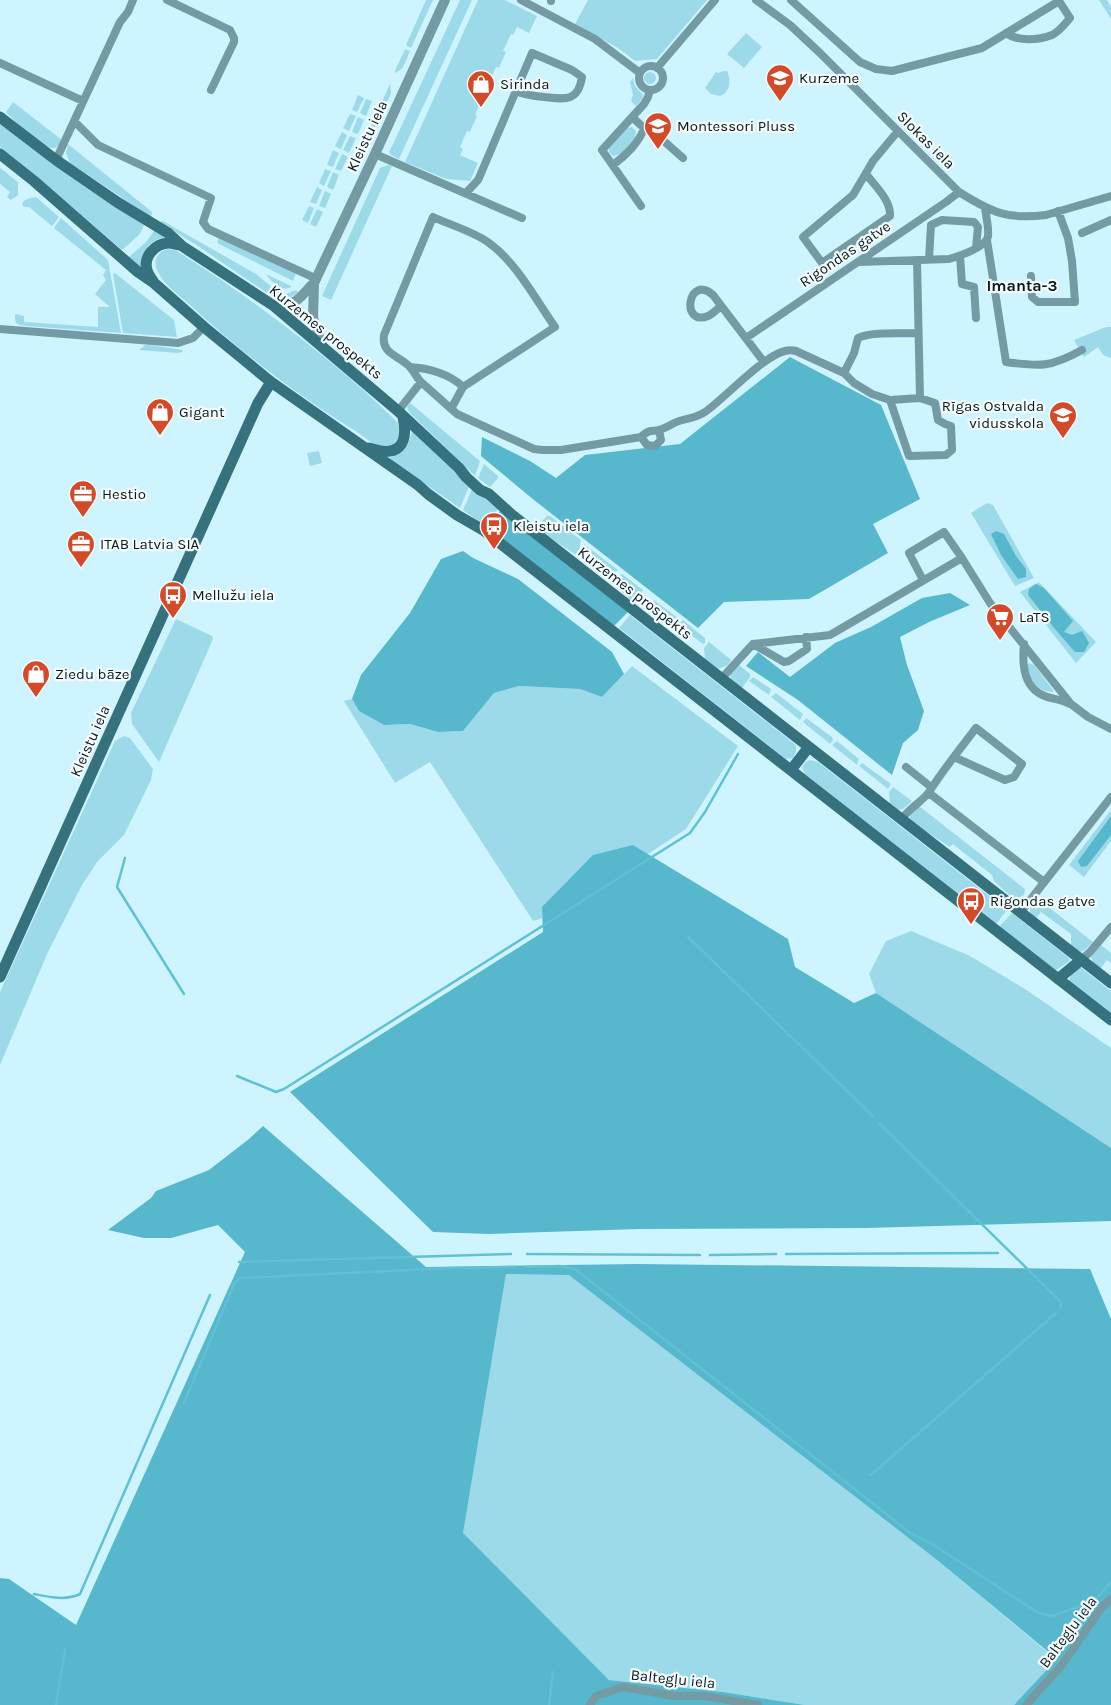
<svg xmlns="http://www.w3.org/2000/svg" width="1111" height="1705" viewBox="0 0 1111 1705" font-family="Karla,sans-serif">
<rect width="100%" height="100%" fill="#cef5ff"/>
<path fill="#9cdae9" d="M426 0H433L411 48 406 45Z
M460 0H472L399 159 391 155 389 152 394 142Z
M478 0H505L537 16 529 33 517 27 513 35 511 34 503 51 506 52 499 68 496 67 489 83 491 84 485 99H482L475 115 477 116 470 132 467 131 460 147 463 149 460 155 478 163 470 181 446 179 405 162Z
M588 0H707L657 59 635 61 618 48 575 24Z
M1099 0H1107L1111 7V19Z
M746 33 762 47 744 68 727 54Z
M405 49 410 51C406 60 404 71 394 73Z
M724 71H727C731 80 731 92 720 96L711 94 705 88 716 72 718 73Z
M644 78a6 6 0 1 1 12 0a6 6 0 1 1-12 0Z
M633 78 635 86 643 95 642 99 636 106 631 101 633 95 630 82Z
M390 84 391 92 390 96 371 135 358 158 357 156Z
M358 95 364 98 357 112 352 110Z
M366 99 372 101 366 116 360 113Z
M13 102 62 140C60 143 58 147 54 148 42 150 14 120 6 112Z
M350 114 356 116 349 131 343 128Z
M358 117 364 120 358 134 352 132Z
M0 124 144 225 140 234 122 250 39 178 0 147Z
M632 127 636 131 635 138 621 154 613 156 609 152V147L626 128Z
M342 132 347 135 341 149 335 146Z
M350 136 356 138 349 153 343 150Z
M68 144 152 212 151 217 70 163 66 153Z
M333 150 339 153 333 167 327 165Z
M342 154 348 157 341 171 335 169Z
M388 165 392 166 331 300 322 296 380 168Z
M0 168 18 182V195L11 200 7 197 10 192 0 184Z
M325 169 331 171 324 186 319 183Z
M333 172 339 175 333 190 327 187Z
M317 187 322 190 316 204 310 202Z
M325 191 331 194 325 208 319 206Z
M36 197 59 217 52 226 29 207H25L22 205C23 199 30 198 36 197Z
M309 206 314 208 308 223 302 220Z
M317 209 323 212 316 227 310 224Z
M61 218 108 260 121 333 26 326C17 325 15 324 15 315L16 314 24 316V322L98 327V307H110L95 294 106 280 103 275 106 270 54 228Z
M163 221 256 274 278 292 286 294 296 290 298 292C290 300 280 300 270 295L198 246 159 222Z
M154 231 163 236V238C149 240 143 252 141 266H139L129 257 147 241Z
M219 237 296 273 293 281 217 243Z
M168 249 175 250C227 282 276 318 323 356 349 377 374 399 397 422 403 435 396 449 380 446 372 444 364 437 357 432 298 396 241 352 190 305 179 295 164 285 158 272 152 262 157 251 168 249Z
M115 273 174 320 177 337 123 333 113 274Z
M266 274 291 286V287C282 293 271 282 266 274Z
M1106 327H1111V358L1103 355 1098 347 1084 357 1074 340Z
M145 345H149L183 350 182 352 178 353 139 350Z
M410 403 480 461 475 476 409 412 407 407Z
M412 430 470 484 460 508 389 459C403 450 409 449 412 430Z
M319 451 322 463 310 466 307 453Z
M484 464 498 476V478L490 487 478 478Z
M473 487 498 509 485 526 463 510Z
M987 503 993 505 1034 578 1015 586 971 513Z
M547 516H550L581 540 578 556 544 534 542 521Z
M584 544 618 570 617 571 610 575 584 553Z
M622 574 643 590 634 604 611 581Z
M1039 582 1096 642 1076 663 1020 592Z
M654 600 678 618 676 623 651 603Z
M630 615 796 745V752L793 758 786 759 619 628Z
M176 619 212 636 213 639 159 762 132 724 131 713Z
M683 620 705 638V643L703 644 678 625Z
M709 642 730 659 731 661 726 666 718 669 705 661 704 648Z
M1029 663 1034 665 1053 690V692C1037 692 1031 680 1025 668Z
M738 664 750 674V677L742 688C736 684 730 682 730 674Z
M632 666 738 746 686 829 648 854 633 845 542 907 543 918 533 921 430 762 395 783 344 701 352 699 359 711 384 725 410 724 438 732 463 731 494 693 519 686 580 689 602 697Z
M753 677 771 689 769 695 749 681Z
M776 693 803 714 800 720 771 697Z
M806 718 832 737 833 740 830 744 803 722Z
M124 736 130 738 153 769 151 780 124 835 97 862 82 885 48 952 0 1065V992L115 741Z
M837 741 859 759 857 765 832 745Z
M810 760 818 762 1007 910 996 924 805 774 802 767 806 762Z
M862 763 891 784 888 789 859 766Z
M893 787 912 801 903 809 896 810 890 806 889 792Z
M919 806 1025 889 1024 895 1015 900 994 881 992 875 954 845 953 844 950 847 910 821V816Z
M1111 810V841L1084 877 1069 865Z
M1037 898 1093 942 1085 950 1080 952 1071 947V934L1041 912 1035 919 1031 915 1030 909Z
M1012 913 1069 958 1070 961 1056 970 999 927Z
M911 931 970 956 1025 989 1111 1048V1148L876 993 869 974 886 941Z
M1101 945 1111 953V963L1107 960 1100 969 1094 964 1091 957Z
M1079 966 1111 991V1014L1069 981 1071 973Z
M506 1274H569L937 1560 1057 1660 1014 1705H805L723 1692 609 1680 462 1533Z"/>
<path fill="#56b7cd" d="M790 357 881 405 920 499 873 524 888 553 809 599 724 602 698 628 534 500 481 456 482 437 530 461 556 478 585 455 680 444Z
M500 511 516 524 628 612 614 626 487 527Z
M996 531 1004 534 1016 556 1026 569V577L1018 579 1001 555 991 534Z
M463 551 473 558 518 579 612 652 624 674 602 697 580 689 519 686 494 693 463 731 438 732 410 724 384 725 359 711 352 699 361 675 410 613 441 559Z
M1036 584 1044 588 1073 621 1064 632 1072 635 1082 631 1089 643 1084 652H1075L1055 629 1028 595 1029 589Z
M950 593 970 605 929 622 900 637 907 665 924 711 918 730 903 743 892 775 798 700 746 666 758 652 790 677 835 643 871 627 922 598Z
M1111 816V835L1087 866 1081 867 1078 861Z
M633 845 788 939 795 967 854 1003 876 993 1111 1148V1221L866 1228 639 1229 489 1234 433 1232 290 1092 543 932 542 907 593 855Z
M263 1126 426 1267 638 1264 1090 1269 1111 1319V1705H1014L1057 1659 937 1560 569 1275 506 1274 463 1533 609 1680 723 1692 805 1705H0V1578L9 1579 76 1625 245 1252 218 1225 171 1238H144L108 1230 151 1198 156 1191 209 1170 249 1139Z"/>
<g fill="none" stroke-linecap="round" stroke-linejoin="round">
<path stroke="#60c0d6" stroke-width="2.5" d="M125 858 117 887 184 994
M688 937 873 1116
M237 1076 276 1092 284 1089 690 833 705 812 738 754
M879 1123 1061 1302V1308
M527 1254 700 1255
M786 1254 998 1253
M710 1255 776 1254
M239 1262 511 1254
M526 1267 560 1266 575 1269 909 1532 932 1544 1037 1612 1052 1616 1094 1601 1111 1582
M184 1403 235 1282 241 1278 450 1268 515 1267
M871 1475 1056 1313
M34 1594C49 1597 65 1601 80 1594L210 1295
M56 1705 65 1650
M549 1705 553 1672"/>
<path stroke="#749aa3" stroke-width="8" d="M167 0 230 30 234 38V42L211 90
M521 0 595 39 640 73
M756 0 790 25 820 53 959 192C991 212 1007 220 1046 215L1111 196
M791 0 860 62 876 69 892 71 982 48 1059 1 1070 18C1065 24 1059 32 1052 35 1039 40 1018 42 1006 33
M551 1V0
M0 63 83 101
M639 78a12 12 0 1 1 24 0a12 12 0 1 1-24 0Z
M657 68 715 0
M632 117 644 128 657 135
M74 121 98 145 211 198 203 222 208 229 317 279
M666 143 683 158
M375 154 522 218
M56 160 120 22 128 12 133 0
M613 165C624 157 640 142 644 128
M866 174C875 186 891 200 890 216L822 263 803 237 853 195 873 161 898 131
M466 193 478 180 479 178 532 53 572 70 582 77C578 103 564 99 544 97 534 96 525 95 516 91
M641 206 602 150 644 104 648 97 650 90
M1082 233 1111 220
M987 240 1006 362C1041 367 1051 367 1082 350
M960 256 962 284 974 287 976 318
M929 259 931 225 942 220 974 222 978 227 976 248
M917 260 920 398
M859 262 949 259C959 256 987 247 988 236 989 227 986 217 985 208
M1031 276 1032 297 1038 302H1075L1072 261 1068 238 1058 211
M721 306C717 309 713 314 708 316 680 327 688 273 713 295L764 362
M0 329 178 343 193 338 204 327
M746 338 946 202 959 192
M410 367C428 368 450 374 463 387
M844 373 854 353 858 338C872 331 902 334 918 333
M421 382C416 377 414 371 409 366 398 355 381 354 384 335L433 217C448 224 477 233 489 243 516 262 536 300 555 327L463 387 451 409
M398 411 421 382 457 414 534 449 543 450H561L641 437C652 427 652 433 662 429 668 427 673 423 679 421 689 418 696 418 705 412 725 398 763 356 785 351 789 350 792 350 796 351L844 373 854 383 872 394 890 400 909 456 946 455 952 450 951 426 945 424 938 420 935 403 920 398 890 400
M641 437 647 445 655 446 661 440 659 430
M923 580 909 553 944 532 962 558 990 603 1071 704 1088 717 1111 729
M753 644 784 662 789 661 807 649 806 637
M1024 644C1022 665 1023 689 1047 697 1055 699 1063 700 1070 704
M721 679 753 644 830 635 962 558
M906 767 931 787
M929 793 1044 882
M901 820C908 809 924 800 929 792 943 770 960 749 976 728L1022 764 1014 777 1005 780 954 757
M1020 913 1111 797
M1081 960 1090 952 1111 927
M590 1705 596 1696 623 1687 674 1696H704L758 1705
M1026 1705 1062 1665 1102 1607 1111 1599"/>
<path stroke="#749aa3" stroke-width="10" d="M314 283 313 318 322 346
M274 306C299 305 298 298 314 283L375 154 445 0"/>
<path stroke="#36717e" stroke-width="11" d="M0 117 56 160 117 202 168 233 182 246 274 306 398 411 459 468 466 477 480 490 489 494 511 514 1111 983
M0 154 34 181 138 272 154 283 204 327 271 382 418 485 428 494 457 515 483 530 1111 1020
M153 281C151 278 148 274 147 270 143 257 155 243 169 243 172 243 177 245 180 245
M369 448C398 458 409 445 403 417
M791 770 808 748
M0 977 258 403 271 382
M1058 979 1081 960"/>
</g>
<defs>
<g id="school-pin" transform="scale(1.4375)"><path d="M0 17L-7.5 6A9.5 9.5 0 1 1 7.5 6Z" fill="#d44a29" stroke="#f4fcfe"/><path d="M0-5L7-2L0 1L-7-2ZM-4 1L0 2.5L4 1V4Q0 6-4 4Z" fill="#fff"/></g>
<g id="shop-pin" transform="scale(1.4375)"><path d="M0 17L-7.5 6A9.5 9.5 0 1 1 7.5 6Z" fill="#d44a29" stroke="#f4fcfe"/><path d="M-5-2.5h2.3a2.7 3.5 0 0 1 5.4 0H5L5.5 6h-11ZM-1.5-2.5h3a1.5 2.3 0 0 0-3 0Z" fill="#fff"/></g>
<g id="office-pin" transform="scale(1.4375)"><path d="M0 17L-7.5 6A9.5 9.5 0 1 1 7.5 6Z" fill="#d44a29" stroke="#f4fcfe"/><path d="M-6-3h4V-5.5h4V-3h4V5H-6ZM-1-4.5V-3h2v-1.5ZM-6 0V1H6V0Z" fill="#fff"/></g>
<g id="bus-pin" transform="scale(1.4375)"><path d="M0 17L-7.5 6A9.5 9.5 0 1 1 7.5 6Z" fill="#d44a29" stroke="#f4fcfe"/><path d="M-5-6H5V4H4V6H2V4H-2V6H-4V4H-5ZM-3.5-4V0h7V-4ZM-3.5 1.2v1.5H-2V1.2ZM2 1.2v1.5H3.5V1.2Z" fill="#fff"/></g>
<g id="supermarket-pin" transform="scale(1.4375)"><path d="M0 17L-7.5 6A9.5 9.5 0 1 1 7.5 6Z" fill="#d44a29" stroke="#f4fcfe"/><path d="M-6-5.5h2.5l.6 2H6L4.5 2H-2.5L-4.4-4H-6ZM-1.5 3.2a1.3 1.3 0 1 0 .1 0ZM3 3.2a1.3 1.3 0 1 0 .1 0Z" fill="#fff"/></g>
</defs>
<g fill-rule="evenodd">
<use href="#school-pin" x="780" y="78"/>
<use href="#shop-pin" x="481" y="84"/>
<use href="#school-pin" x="658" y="126"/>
<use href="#shop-pin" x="160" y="412"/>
<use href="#school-pin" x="1063" y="415"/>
<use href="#office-pin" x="83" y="494"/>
<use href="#bus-pin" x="494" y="526"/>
<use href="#office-pin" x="81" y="544"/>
<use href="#bus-pin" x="173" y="595"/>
<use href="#supermarket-pin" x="1000" y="617"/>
<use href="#shop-pin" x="36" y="674"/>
<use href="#bus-pin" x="971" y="901"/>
</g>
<g text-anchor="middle" stroke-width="4.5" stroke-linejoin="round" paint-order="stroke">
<g font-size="15" fill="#0a181c" stroke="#f4fcfe" text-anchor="start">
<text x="799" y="83">Kurzeme</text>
<text x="500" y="89">Sirinda</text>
<text x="677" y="131">Montessori Pluss</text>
<text x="1044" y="411" text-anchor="end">Rīgas Ostvalda<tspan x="1044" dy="17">vidusskola</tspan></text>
<text x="179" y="417">Gigant</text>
<text x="102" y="499">Hestio</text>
<text x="513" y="531">Kleistu iela</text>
<text x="100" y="549">ITAB Latvia SIA</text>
<text x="192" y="600">Mellužu iela</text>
<text x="1019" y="622">LaTS</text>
<text x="55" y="679">Ziedu bāze</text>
<text x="990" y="906">Rigondas gatve</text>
</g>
<g font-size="15" fill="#0a181c" stroke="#f4fcfe">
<text transform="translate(367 136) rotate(-65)" y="5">Kleistu iela</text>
<text transform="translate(926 140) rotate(45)" y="5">Slokas iela</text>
<text transform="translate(845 254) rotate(-34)" y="5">Rigondas gatve</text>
<text transform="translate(326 332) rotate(39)" y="5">Kurzemes prospekts</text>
<text transform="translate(635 593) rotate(38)" y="5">Kurzemes prospekts</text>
<text transform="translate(90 741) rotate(-66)" y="5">Kleistu iela</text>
<text transform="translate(1068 1632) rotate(-53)" y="5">Baltegļu iela</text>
<text transform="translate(673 1679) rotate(6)" y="5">Baltegļu iela</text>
</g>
<g font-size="16" font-weight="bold" fill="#0a181c" stroke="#f4fcfe">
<text x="1022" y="291">Imanta-3</text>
</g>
</g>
</svg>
